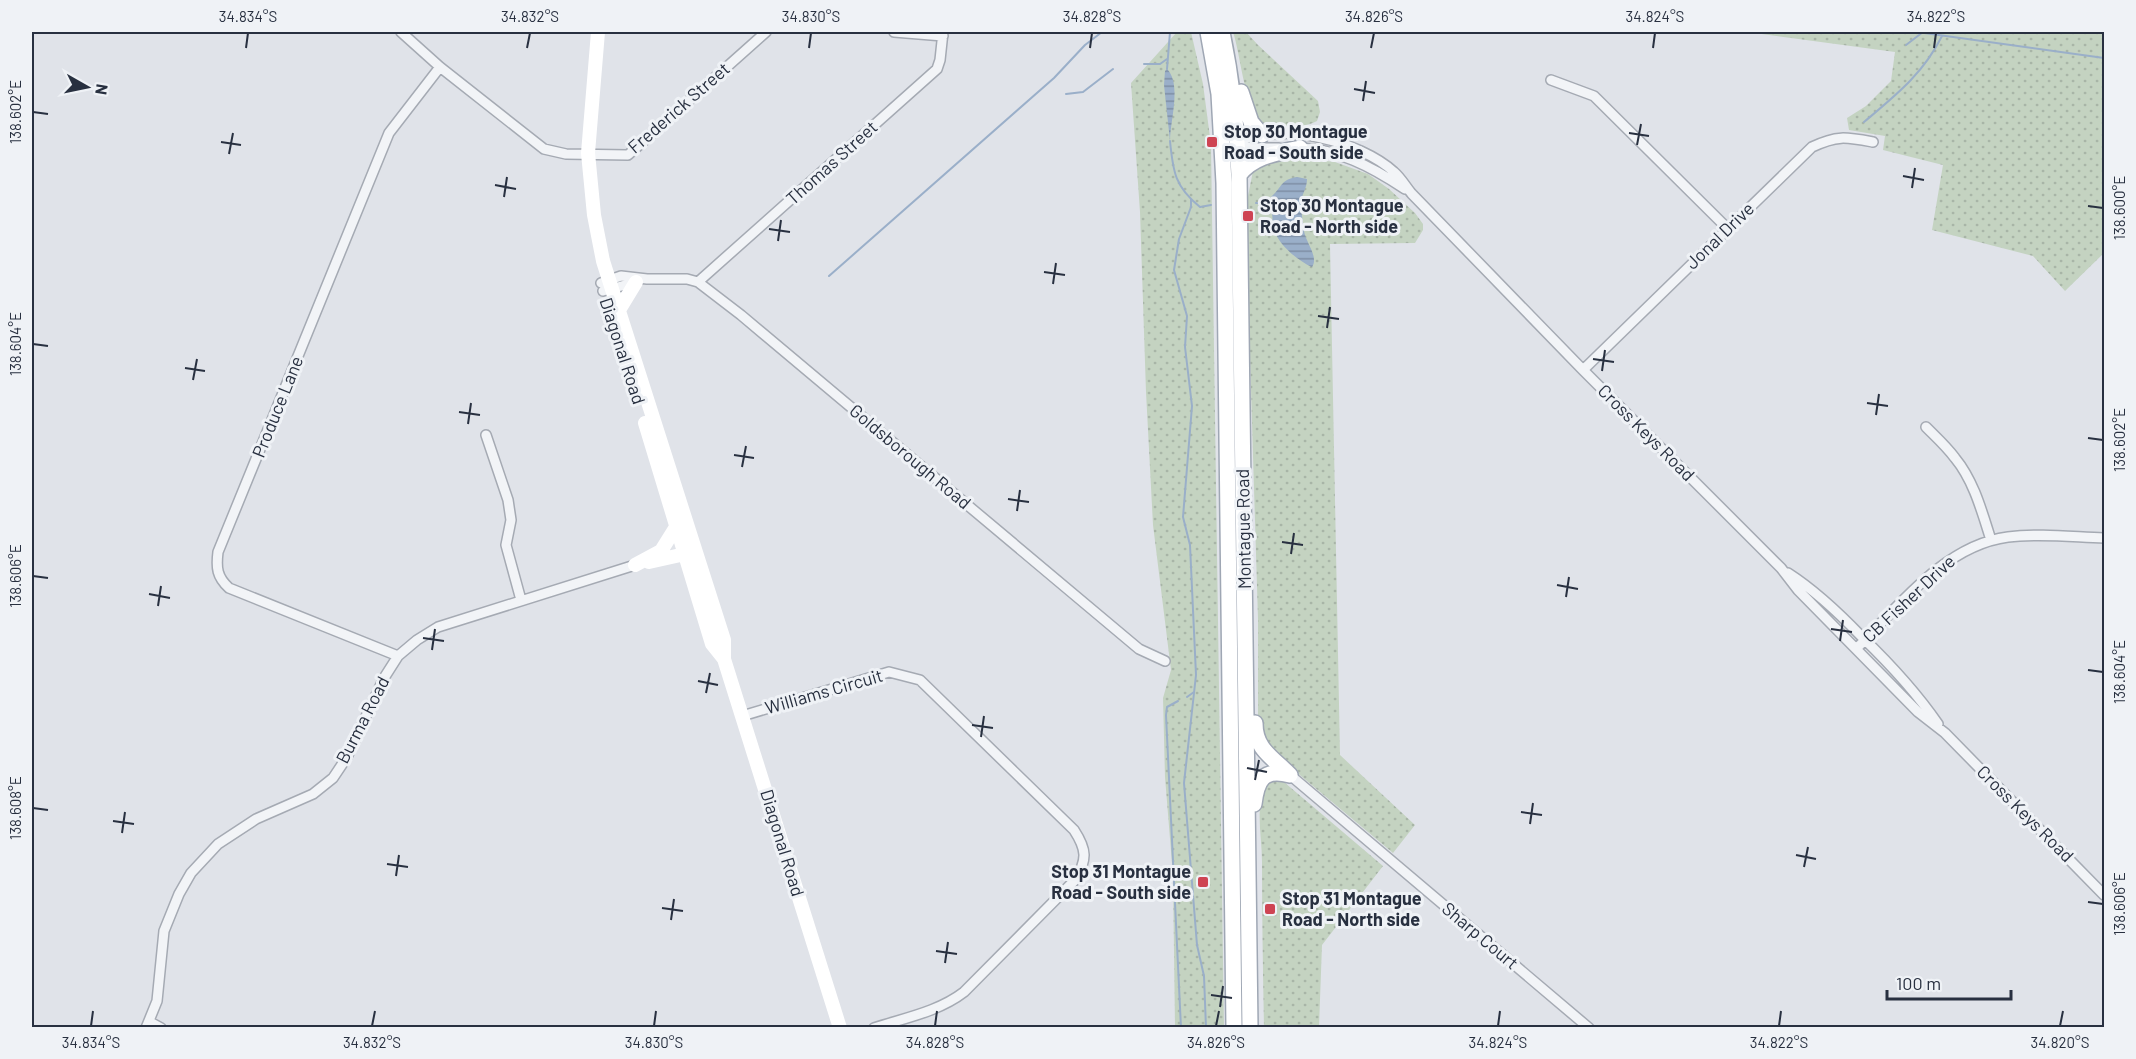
<svg xmlns="http://www.w3.org/2000/svg" width="2136" height="1059" viewBox="0 0 2136 1059" font-family="Barlow,sans-serif">
<defs>
<pattern id="park-dots" width="8" height="8" patternUnits="userSpaceOnUse" patternTransform="scale(1.5)"><rect width="8" height="8" fill="#c4d3c1"/><path d="M2 2h.1M6 6h.1" fill="none" stroke="#a8b5a7" stroke-width="1.8" stroke-linecap="round"/></pattern>
<pattern id="water-rules" width="6" height="5" patternUnits="userSpaceOnUse" patternTransform="scale(1.5)"><rect width="6" height="5" fill="#9aafc9"/><path d="M0 2.5h6" fill="none" stroke="#7e8fa5"/></pattern>
</defs>
<rect width="100%" height="100%" fill="#e0e3e9"/>
<path fill="url(#park-dots)" d="M1177 32H1191L1203 84 1211 145 1224 1027H1175L1173 876 1165 777 1163 698 1171 670 1153 525 1146 392 1140 212 1131 83Z
M1233 32H1246L1258 45 1318 101 1320 112 1317 121C1305 127 1295 127 1281 126 1274 126 1264 125 1259 120 1245 107 1240 52 1233 32Z
M1747 32H2104V253L2065 291 2033 256 1932 230 1943 165 1883 150 1885 136 1849 130 1847 118 1866 106 1891 81 1895 52Z
M1290 157 1335 162 1368 174 1389 189 1415 213 1423 224V230L1415 243 1330 244 1340 755 1415 825 1393 853 1264 745 1258 731V619L1248 292V196L1253 171 1265 163Z
M1277 779 1284 782 1383 866 1322 945 1319 1027 1264 1028C1263 972 1262 917 1262 862 1262 836 1255 811 1265 785Z"/>
<path fill="url(#water-rules)" d="M1167 69C1182 84 1170 121 1170 141L1164 85 1165 71Z
M1297 177 1307 179C1307 188 1302 194 1301 202 1301 211 1303 223 1304 231 1306 243 1319 257 1312 267 1298 261 1279 245 1274 230 1270 219 1277 212 1264 206L1263 203C1266 200 1269 199 1272 196 1283 186 1280 180 1297 177Z"/>
<g fill="none" stroke-linecap="round" stroke-linejoin="round">
<path stroke="#9aafc9" stroke-width="2" d="M1917 32 2104 58
M1906 45 1923 32
M1144 64H1160L1167 59
M1167 69 1170 32
M1066 94 1083 92 1113 69
M1864 122C1896 95 1923 74 1942 36
M1170 141C1173 172 1175 187 1200 207L1211 205
M1191 199V207L1179 239 1174 270 1187 316 1185 347 1192 406 1183 517 1190 545 1196 675 1184 783 1197 945 1204 976 1206 1028
M1256 203H1263
M829 276 1054 78 1085 45 1102 32
M1187 697 1194 692
M1178 701 1167 707 1166 715 1181 1028"/>
<g stroke="#a5aab3" stroke-width="12">
<path id="street" d="M401 32 440 67 544 149 566 154 628 155 766 32
M894 32 943 36
M1551 80 1594 96 1727 228
M1238 142C1281 121 1360 141 1394 172 1401 178 1406 187 1412 194L1583 370 1781 568 1798 590 1918 712 1945 733 2104 895
M1238 142 1253 148H1279
M1296 148C1337 148 1372 167 1405 189
M698 282 937 69 940 60 943 32
M601 283 621 276 647 279H687L698 282 741 315 1139 649 1165 661
M603 291 636 282
M1583 370 1812 147C1837 135 1846 137 1873 142
M1926 427C1936 437 1947 447 1955 458 1974 481 1982 512 1991 540
M486 435 508 500 511 520 506 545 521 600
M1788 573C1816 591 1839 613 1862 637 1890 664 1916 692 1938 724
M1856 649C1899 606 1945 545 2008 537 2039 533 2073 537 2104 538
M398 656 229 588C217 577 216 568 218 552L389 133 440 67
M742 716 889 672 920 680 1074 830C1087 850 1087 859 1076 879L964 992C938 1012 904 1018 874 1028
M1290 775 1589 1028
M150 1022 161 1028
M146 1028 157 1001 164 931 179 894 191 873 218 844 256 819 313 794 333 778 347 757 384 678 398 656 417 640 438 627 635 565"/>
</g>
<g stroke="#9fa7b4" stroke-width="18">
<path id="primary" d="M1208 32 1219 94 1224 183 1234 1028
M1222 32C1232 80 1237 126 1239 175L1250 1028
M1241 92 1251 122 1262 135
M1239 175C1253 156 1277 153 1300 148
M1255 723C1255 749 1272 757 1290 775
M1254 804C1257 780 1263 768 1290 775"/>
</g>
<use href="#street" stroke="#f2f4f7" stroke-width="9"/>
<path stroke="#fff" stroke-width="14" d="M598 32 588 153 594 215 603 261 724 640V659L840 1028
M619 310 636 282
M614 326 633 385
M645 423 712 644 724 659
M649 562 685 554
M635 565 661 551 676 527"/>
<use href="#primary" stroke="#fff" stroke-width="15"/>
</g>
<path fill="none" stroke="#283040" stroke-width="2" d="M246 48 248 33M527 48 530 33M809 48 811 33M1090 48 1092 33M1371 48 1374 33M1653 48 1655 33M1934 48 1936 33M1354 89 1375 93M1363 101 1366 81M33 112 48 114M1629 133 1649 136M221 142 241 145M1637 145 1641 124M229 154 233 133M1903 176 1924 180M495 185 516 189M1912 188 1915 168M504 197 507 177M2088 206 2103 208M769 229 790 232M778 241 781 220M1044 272 1065 275M1053 284 1056 263M1318 316 1339 319M1327 328 1330 307M33 344 48 346M1593 359 1614 362M185 368 205 371M1602 371 1605 350M193 380 197 359M1867 403 1888 406M459 412 480 415M1876 415 1879 394M468 424 471 403M2088 438 2103 440M734 455 754 458M742 467 746 446M1008 499 1029 502M1017 511 1020 490M1282 542 1303 545M1291 554 1294 533M33 576 48 578M1557 585 1578 589M149 594 170 598M1566 597 1569 577M158 606 161 586M1831 629 1852 632M423 638 444 641M1840 641 1843 620M432 650 435 629M2088 670 2103 672M698 681 718 685M706 693 710 673M972 725 993 728M981 737 984 716M1247 768 1267 772M1255 780 1259 760M33 808 48 810M1521 812 1542 815M113 821 134 824M1530 824 1533 803M122 833 125 812M1796 855 1816 859M387 864 408 867M1804 867 1808 847M396 876 399 855M2088 902 2103 904M662 908 683 911M671 920 674 899M936 951 957 954M945 963 948 942M1211 995 1232 998M1220 1007 1223 986M91 1026 93 1011M372 1026 375 1011M654 1026 656 1011M935 1026 937 1011M1216 1026 1219 1011M1498 1026 1500 1011M1779 1026 1781 1011M2060 1026 2063 1011"/>
<g fill="#ce4453" stroke="#eff2f6" stroke-width="2">
<rect x="1206" y="136" width="12" height="12" rx="3"/>
<rect x="1242" y="210" width="12" height="12" rx="3"/>
<rect x="1197" y="876" width="12" height="12" rx="3"/>
<rect x="1264" y="903" width="12" height="12" rx="3"/>
</g>
<g text-anchor="middle" stroke-width="6" stroke-linejoin="round" paint-order="stroke">
<g font-size="18" fill="#283040" stroke="#eff2f6">
<text transform="translate(679 108) rotate(-41)" y="6">Frederick Street</text>
<text transform="translate(832 163) rotate(-42)" y="6">Thomas Street</text>
<text transform="translate(1720 236) rotate(-44)" y="6">Jonal Drive</text>
<text transform="translate(622 351) rotate(72)" y="6">Diagonal Road</text>
<text transform="translate(278 407) rotate(-68)" y="6">Produce Lane</text>
<text transform="translate(1646 433) rotate(45)" y="6">Cross Keys Road</text>
<text transform="translate(910 457) rotate(40)" y="6">Goldsborough Road</text>
<text transform="translate(1244 529) rotate(-91)" y="6">Montague Road</text>
<text transform="translate(1909 599) rotate(-43)" y="6">CB Fisher Drive</text>
<text transform="translate(824 692) rotate(-16)" y="6">Williams Circuit</text>
<text transform="translate(363 720) rotate(-63)" y="6">Burma Road</text>
<text transform="translate(2025 814) rotate(45)" y="6">Cross Keys Road</text>
<text transform="translate(782 843) rotate(73)" y="6">Diagonal Road</text>
<text transform="translate(1480 936) rotate(40)" y="6">Sharp Court</text>
</g>
<g font-size="18" font-weight="bold" fill="#283040" stroke="#eff2f6" text-anchor="start">
<text x="1224" y="138">Stop 30 Montague<tspan x="1224" dy="21">Road - South side</tspan></text>
<text x="1260" y="212">Stop 30 Montague<tspan x="1260" dy="21">Road - North side</tspan></text>
<text x="1191" y="878" text-anchor="end">Stop 31 Montague<tspan x="1191" dy="21">Road - South side</tspan></text>
<text x="1282" y="905">Stop 31 Montague<tspan x="1282" dy="21">Road - North side</tspan></text>
</g>
</g>
<rect width="2136" height="1059" fill="none" stroke="#eff2f6" stroke-width="66"/>
<g transform="translate(87 87) rotate(99)" stroke="#eff2f6" stroke-width="4.5" paint-order="stroke">
<path d="M0-4.5L10 22L0 15L-10 22Z" fill="#283040"/>
<text y="-9" font-size="16" font-weight="bold" text-anchor="middle" fill="#283040">N</text>
</g>
<path d="M1887 990v9h124v-9" fill="none" stroke="#283040" stroke-width="3"/>
<text x="1896" y="990" font-size="18" fill="#283040" stroke="#eff2f6" stroke-width="4.5" paint-order="stroke">100 m</text>
<rect x="33" y="33" width="2070" height="993" fill="none" stroke="#283040" stroke-width="2"/>
<g font-size="15" text-anchor="middle" fill="#283040">
<text x="248" y="22">34.834°S</text>
<text x="530" y="22">34.832°S</text>
<text x="811" y="22">34.830°S</text>
<text x="1092" y="22">34.828°S</text>
<text x="1374" y="22">34.826°S</text>
<text x="1655" y="22">34.824°S</text>
<text x="1936" y="22">34.822°S</text>
<text transform="translate(16 112) rotate(-90)" y="5">138.602°E</text>
<text transform="translate(2120 208) rotate(-90)" y="5">138.600°E</text>
<text transform="translate(16 344) rotate(-90)" y="5">138.604°E</text>
<text transform="translate(2120 440) rotate(-90)" y="5">138.602°E</text>
<text transform="translate(16 576) rotate(-90)" y="5">138.606°E</text>
<text transform="translate(2120 672) rotate(-90)" y="5">138.604°E</text>
<text transform="translate(16 808) rotate(-90)" y="5">138.608°E</text>
<text transform="translate(2120 904) rotate(-90)" y="5">138.606°E</text>
<text x="91" y="1048">34.834°S</text>
<text x="372" y="1048">34.832°S</text>
<text x="654" y="1048">34.830°S</text>
<text x="935" y="1048">34.828°S</text>
<text x="1216" y="1048">34.826°S</text>
<text x="1498" y="1048">34.824°S</text>
<text x="1779" y="1048">34.822°S</text>
<text x="2060" y="1048">34.820°S</text>
</g>
</svg>
